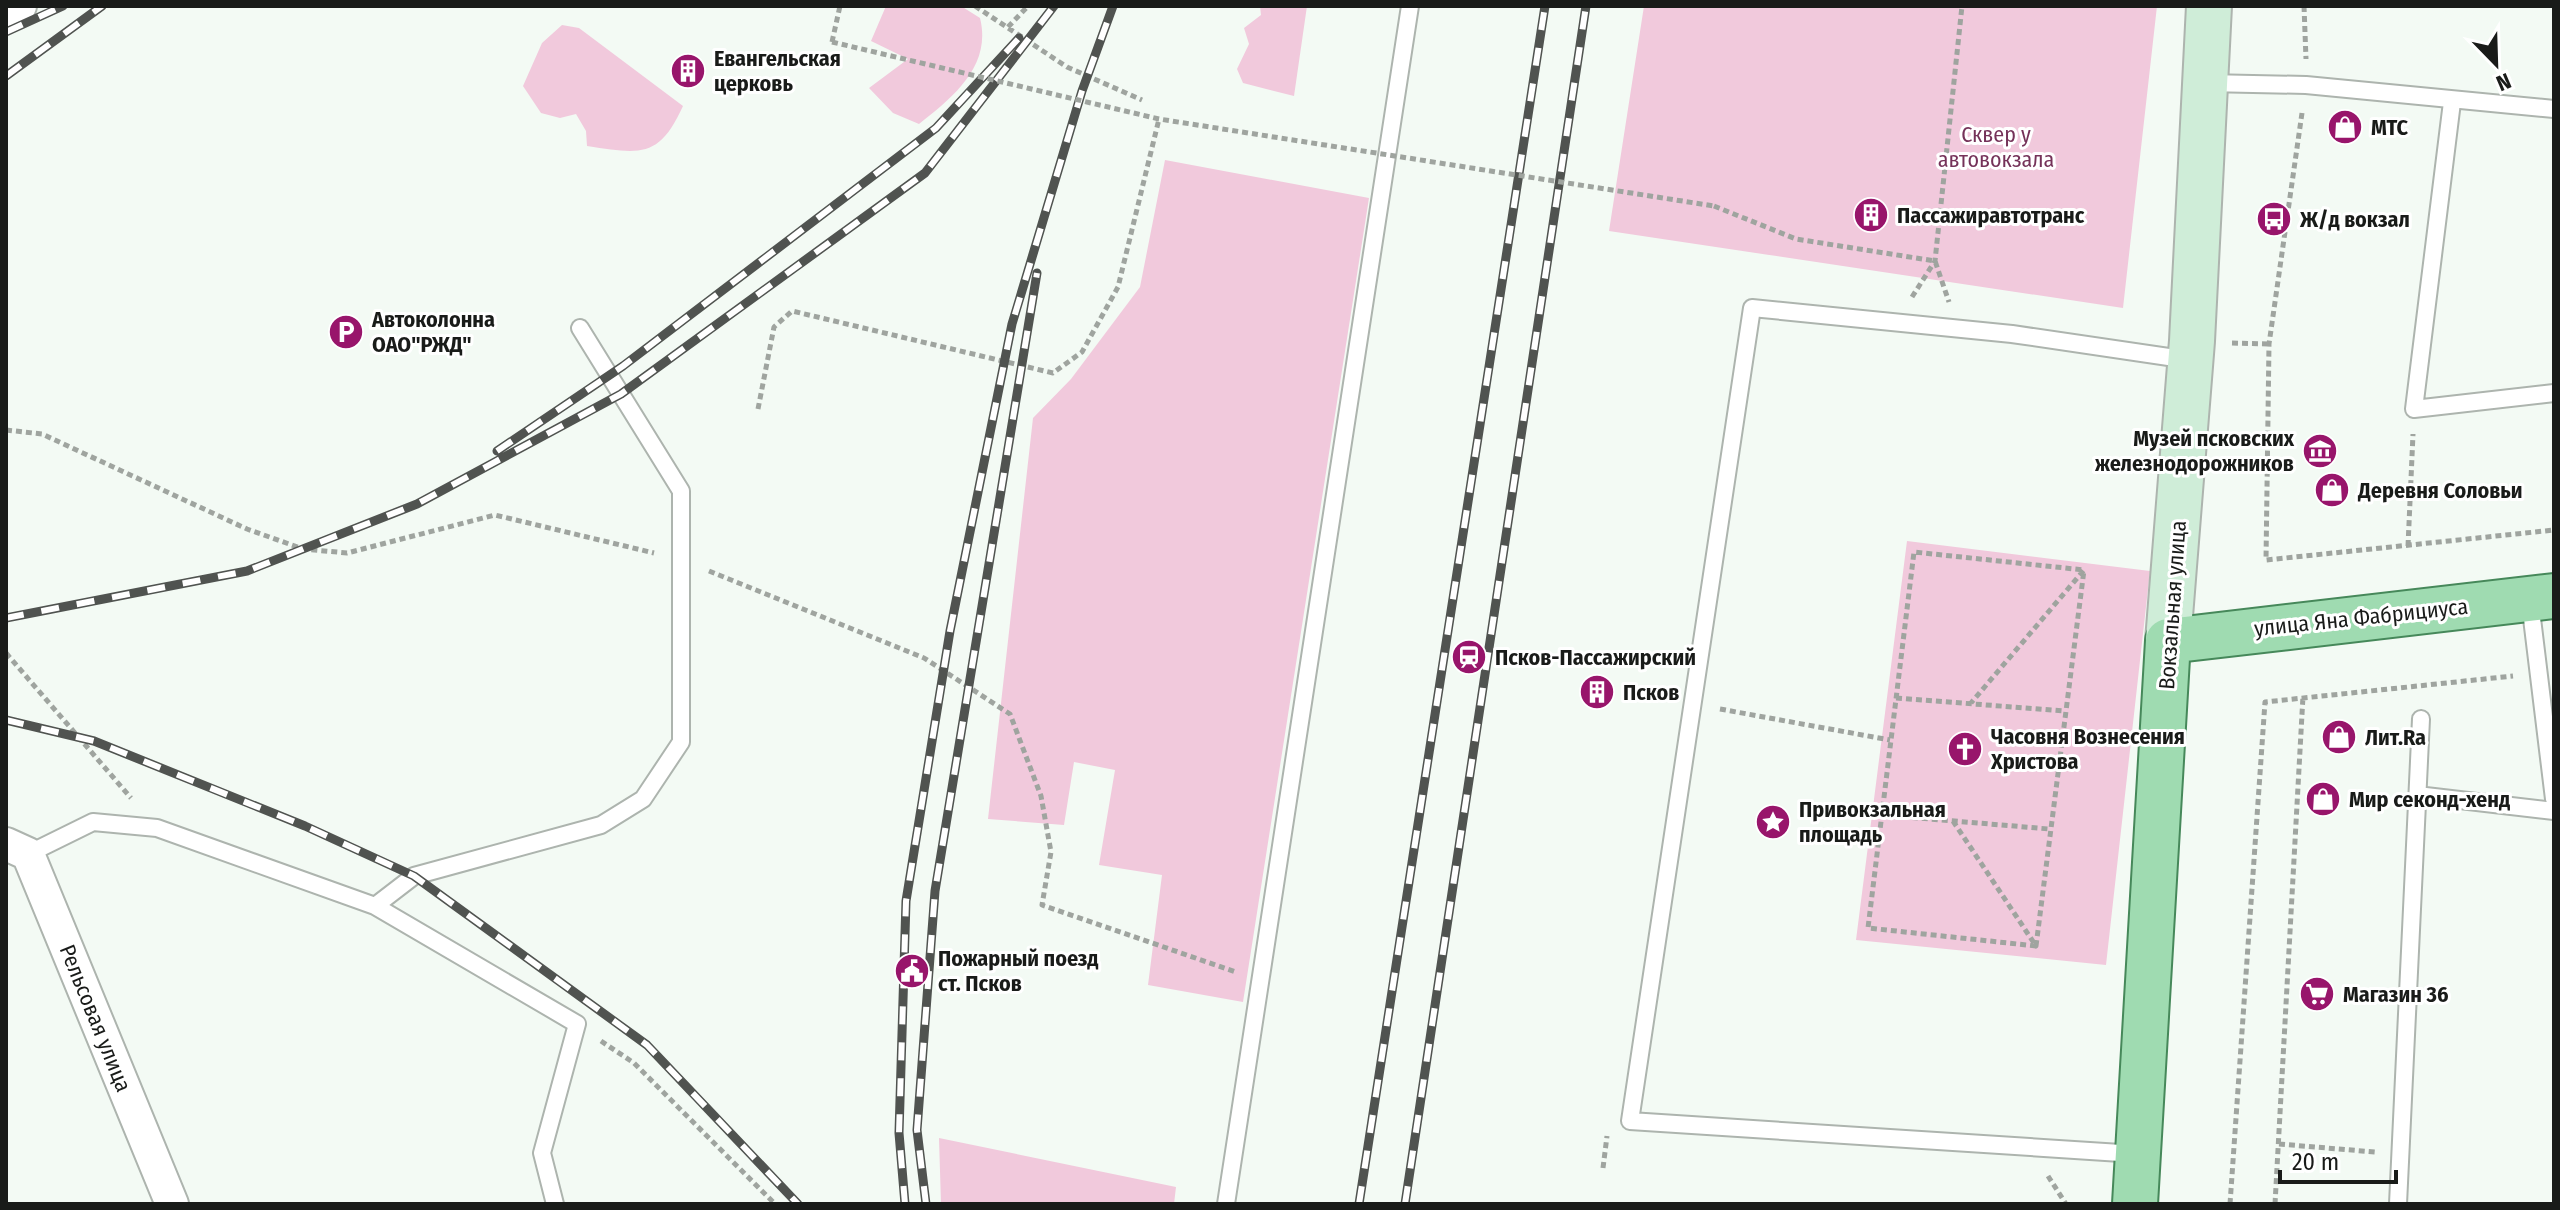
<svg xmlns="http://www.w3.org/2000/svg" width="2560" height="1210" viewBox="0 0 2560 1210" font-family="'Fira Sans Condensed',sans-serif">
<rect width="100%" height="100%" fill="#f3faf4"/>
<path fill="#f1c9dc" d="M886 6H961L980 18C992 66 953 97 919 124L893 113 869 88 908 59 871 41Z
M1260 6H1307L1294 96 1243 83 1237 69 1249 44 1244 28 1261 15Z
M1644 6H2157L2123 308 1609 231Z
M562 25 579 28 683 106C659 159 640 154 587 146L586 131 576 114 560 118 541 113 523 86 542 43Z
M1165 160 1369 198 1243 1002 1148 985 1162 875 1099 865 1115 770 1074 762 1064 825 988 819 1033 418 1071 379 1140 287Z
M1907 541 2150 571 2106 965 1856 940Z
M939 1138 1176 1187 1174 1204H941Z"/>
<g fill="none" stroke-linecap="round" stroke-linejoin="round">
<g stroke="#adb4ae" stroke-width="20">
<path id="lane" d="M2206 83 2306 85 2554 109
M2452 102 2414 409 2554 393
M2530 602 2554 799
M2417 795 2554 811
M28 854 93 822 157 828 375 906 577 1024 542 1153 555 1204
M375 906 414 876 601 825 643 799 681 742V491L580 328
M2136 1154 1630 1121 1752 308 2012 334 2189 360
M1226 1204C1286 804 1348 405 1410 6
M2398 1204 2421 719"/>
</g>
<g stroke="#adb4ae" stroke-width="36">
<path id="street" d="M6 10 20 6
M6 844 28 854 172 1204"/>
</g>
<g stroke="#adb4ae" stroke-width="48">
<path id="secondary" d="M2168 641 2192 341 2209 6"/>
</g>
<g stroke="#46885a" stroke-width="48">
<path id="primary" d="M2135 1204 2168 641 2554 596"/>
</g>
<path stroke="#9fa49f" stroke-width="5" stroke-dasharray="6 4" stroke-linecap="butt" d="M975 6 1067 67 1142 100
M2304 6 2306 59
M1008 27 1028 6
M832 42 840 6
M2302 113 2269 344 2266 560 2554 530
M1714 206 1796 239 1935 261 1949 302
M1912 297 1935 261 1962 6
M2232 343 2269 344
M758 409 774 327 792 311 1053 373 1082 352 1118 287 1159 119
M6 430 42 434 247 529 303 549 347 553 495 515 654 553
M2408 546 2413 434
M709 571 924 658 1010 714 1041 796 1051 852 1042 905 1236 972
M6 653 131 798
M1896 698 2065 711
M1720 709 1890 740
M1882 815 2049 829
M1953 821 2036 946 2084 570 1971 703
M2036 946 1868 928 1914 552 2084 570
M601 1041 634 1063 775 1204
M2279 1144 2375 1152
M1603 1168 1607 1136
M2048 1176 2066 1204
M2230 1204 2265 702 2513 676
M2275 1204 2303 696"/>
<use href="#lane" stroke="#fff" stroke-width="16"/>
<use href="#street" stroke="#fff" stroke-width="32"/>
<use href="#secondary" stroke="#cfedd8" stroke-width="44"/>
<use href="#primary" stroke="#9fdbb1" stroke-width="44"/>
<g stroke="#505350" stroke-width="9">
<path id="rail" d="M6 32 63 6
M6 76 102 6
M497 451 623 366 936 128 1019 38
M6 618 247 571 417 504 621 394 925 173 1054 6
M6 720 94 741 305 826 414 876 647 1045 798 1204
M905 1204 899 1133 906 901 950 631 1012 324 1082 91 1113 6
M926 1204 917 1130 935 891 1037 273
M1359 1204 1545 6
M1405 1204 1586 6"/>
</g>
<use href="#rail" stroke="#fff" stroke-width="6" stroke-dasharray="18" stroke-linecap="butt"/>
<path stroke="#9fa49f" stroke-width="5" stroke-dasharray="6 4" stroke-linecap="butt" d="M832 42 1159 119 1714 206"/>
</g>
<defs>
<g id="building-disc" transform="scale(1.8)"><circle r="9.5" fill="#98156b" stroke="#fff"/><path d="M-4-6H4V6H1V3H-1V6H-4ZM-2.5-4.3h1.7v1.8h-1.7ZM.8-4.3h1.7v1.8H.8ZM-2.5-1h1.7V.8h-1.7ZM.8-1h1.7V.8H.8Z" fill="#fff"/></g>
<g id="shop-disc" transform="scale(1.8)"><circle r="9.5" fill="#98156b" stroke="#fff"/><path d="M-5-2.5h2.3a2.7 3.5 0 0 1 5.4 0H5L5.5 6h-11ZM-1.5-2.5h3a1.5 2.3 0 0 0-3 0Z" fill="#fff"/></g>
<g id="bus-disc" transform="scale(1.8)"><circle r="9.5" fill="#98156b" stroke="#fff"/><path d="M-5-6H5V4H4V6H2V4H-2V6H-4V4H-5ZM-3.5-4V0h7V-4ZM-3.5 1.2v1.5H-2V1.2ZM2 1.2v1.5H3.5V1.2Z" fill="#fff"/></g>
<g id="parking-disc" transform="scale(1.8)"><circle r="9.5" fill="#98156b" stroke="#fff"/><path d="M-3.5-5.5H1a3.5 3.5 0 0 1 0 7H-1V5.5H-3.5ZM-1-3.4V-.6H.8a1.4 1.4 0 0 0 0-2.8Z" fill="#fff"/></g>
<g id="museum-disc" transform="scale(1.8)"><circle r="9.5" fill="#98156b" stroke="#fff"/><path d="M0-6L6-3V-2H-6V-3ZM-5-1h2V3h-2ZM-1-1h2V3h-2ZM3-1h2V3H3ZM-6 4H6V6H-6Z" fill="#fff"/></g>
<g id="station-disc" transform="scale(1.8)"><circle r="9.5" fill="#98156b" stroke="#fff"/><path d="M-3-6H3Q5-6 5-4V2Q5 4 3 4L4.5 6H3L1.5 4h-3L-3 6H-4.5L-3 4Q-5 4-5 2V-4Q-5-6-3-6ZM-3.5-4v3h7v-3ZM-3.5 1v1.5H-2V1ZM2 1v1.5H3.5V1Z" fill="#fff"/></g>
<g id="church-disc" transform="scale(1.8)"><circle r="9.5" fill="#98156b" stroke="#fff"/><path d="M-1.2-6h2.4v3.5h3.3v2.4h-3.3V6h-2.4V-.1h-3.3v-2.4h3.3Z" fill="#fff"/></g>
<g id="sight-disc" transform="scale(1.8)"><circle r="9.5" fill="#98156b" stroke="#fff"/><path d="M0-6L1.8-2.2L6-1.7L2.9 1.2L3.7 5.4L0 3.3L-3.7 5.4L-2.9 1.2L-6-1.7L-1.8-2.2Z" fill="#fff"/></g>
<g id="civic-disc" transform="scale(1.8)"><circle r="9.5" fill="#98156b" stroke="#fff"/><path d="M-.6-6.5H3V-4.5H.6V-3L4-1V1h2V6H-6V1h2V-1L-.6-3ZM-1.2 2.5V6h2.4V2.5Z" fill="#fff"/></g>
<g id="supermarket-disc" transform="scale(1.8)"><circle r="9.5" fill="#98156b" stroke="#fff"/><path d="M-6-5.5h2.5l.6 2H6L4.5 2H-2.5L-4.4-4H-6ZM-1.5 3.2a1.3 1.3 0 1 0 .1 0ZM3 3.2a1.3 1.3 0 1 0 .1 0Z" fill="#fff"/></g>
</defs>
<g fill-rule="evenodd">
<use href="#building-disc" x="688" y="71"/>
<use href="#shop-disc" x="2345" y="127"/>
<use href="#building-disc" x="1871" y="215"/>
<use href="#bus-disc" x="2274" y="219"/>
<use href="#parking-disc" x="346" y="332"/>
<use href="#museum-disc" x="2320" y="451"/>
<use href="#shop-disc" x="2332" y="490"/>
<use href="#station-disc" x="1469" y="657"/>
<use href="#building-disc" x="1597" y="692"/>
<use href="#shop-disc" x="2339" y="737"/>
<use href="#church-disc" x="1965" y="749"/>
<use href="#shop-disc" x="2323" y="799"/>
<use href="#sight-disc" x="1773" y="822"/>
<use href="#civic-disc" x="912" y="971"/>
<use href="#supermarket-disc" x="2317" y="994"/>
</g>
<g text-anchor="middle" stroke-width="6" stroke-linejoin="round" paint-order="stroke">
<g font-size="22" font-weight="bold" fill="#191b19" stroke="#fff" text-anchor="start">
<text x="714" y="66">Евангельская<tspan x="714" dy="25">церковь</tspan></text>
<text x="2371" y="135">МТС</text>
<text x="1897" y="223">Пассажиравтотранс</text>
<text x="2300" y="227">Ж/д вокзал</text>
<text x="372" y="327">Автоколонна<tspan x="372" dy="25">ОАО"РЖД"</tspan></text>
<text x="2294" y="446" text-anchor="end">Музей псковских<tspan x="2294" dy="25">железнодорожников</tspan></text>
<text x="2358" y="498">Деревня Соловьи</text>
<text x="1495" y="665">Псков-Пассажирский</text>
<text x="1623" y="700">Псков</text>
<text x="1991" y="744">Часовня Вознесения<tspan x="1991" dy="25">Христова</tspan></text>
<text x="2365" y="745">Лит.Ra</text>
<text x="2349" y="807">Мир секонд-хенд</text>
<text x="1799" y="817">Привокзальная<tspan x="1799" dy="25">площадь</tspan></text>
<text x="938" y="966">Пожарный поезд<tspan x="938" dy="25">ст. Псков</tspan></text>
<text x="2343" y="1002">Магазин 36</text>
</g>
<g font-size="22" fill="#753259" stroke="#fff">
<text x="1996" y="142">Сквер у<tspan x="1996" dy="25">автовокзала</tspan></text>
</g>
<g font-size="22" fill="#191b19" stroke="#fff">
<text transform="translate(2172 605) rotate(-86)" y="8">Вокзальная улица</text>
<text transform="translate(2361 617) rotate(-6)" y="8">улица Яна Фабрициуса</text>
<text transform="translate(96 1018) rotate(68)" y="8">Рельсовая улица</text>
</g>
</g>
<rect width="2560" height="1210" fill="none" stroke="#191b19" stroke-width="16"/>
<g transform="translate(2496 64) rotate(157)" stroke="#ffffff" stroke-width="6" paint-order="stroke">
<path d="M0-6L14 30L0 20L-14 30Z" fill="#191b19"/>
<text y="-12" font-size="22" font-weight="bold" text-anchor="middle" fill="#191b19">N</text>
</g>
<path d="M2280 1170v12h116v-12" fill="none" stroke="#191b19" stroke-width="4"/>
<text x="2292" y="1170" font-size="24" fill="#191b19" stroke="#ffffff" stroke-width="6" paint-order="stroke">20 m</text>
</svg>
